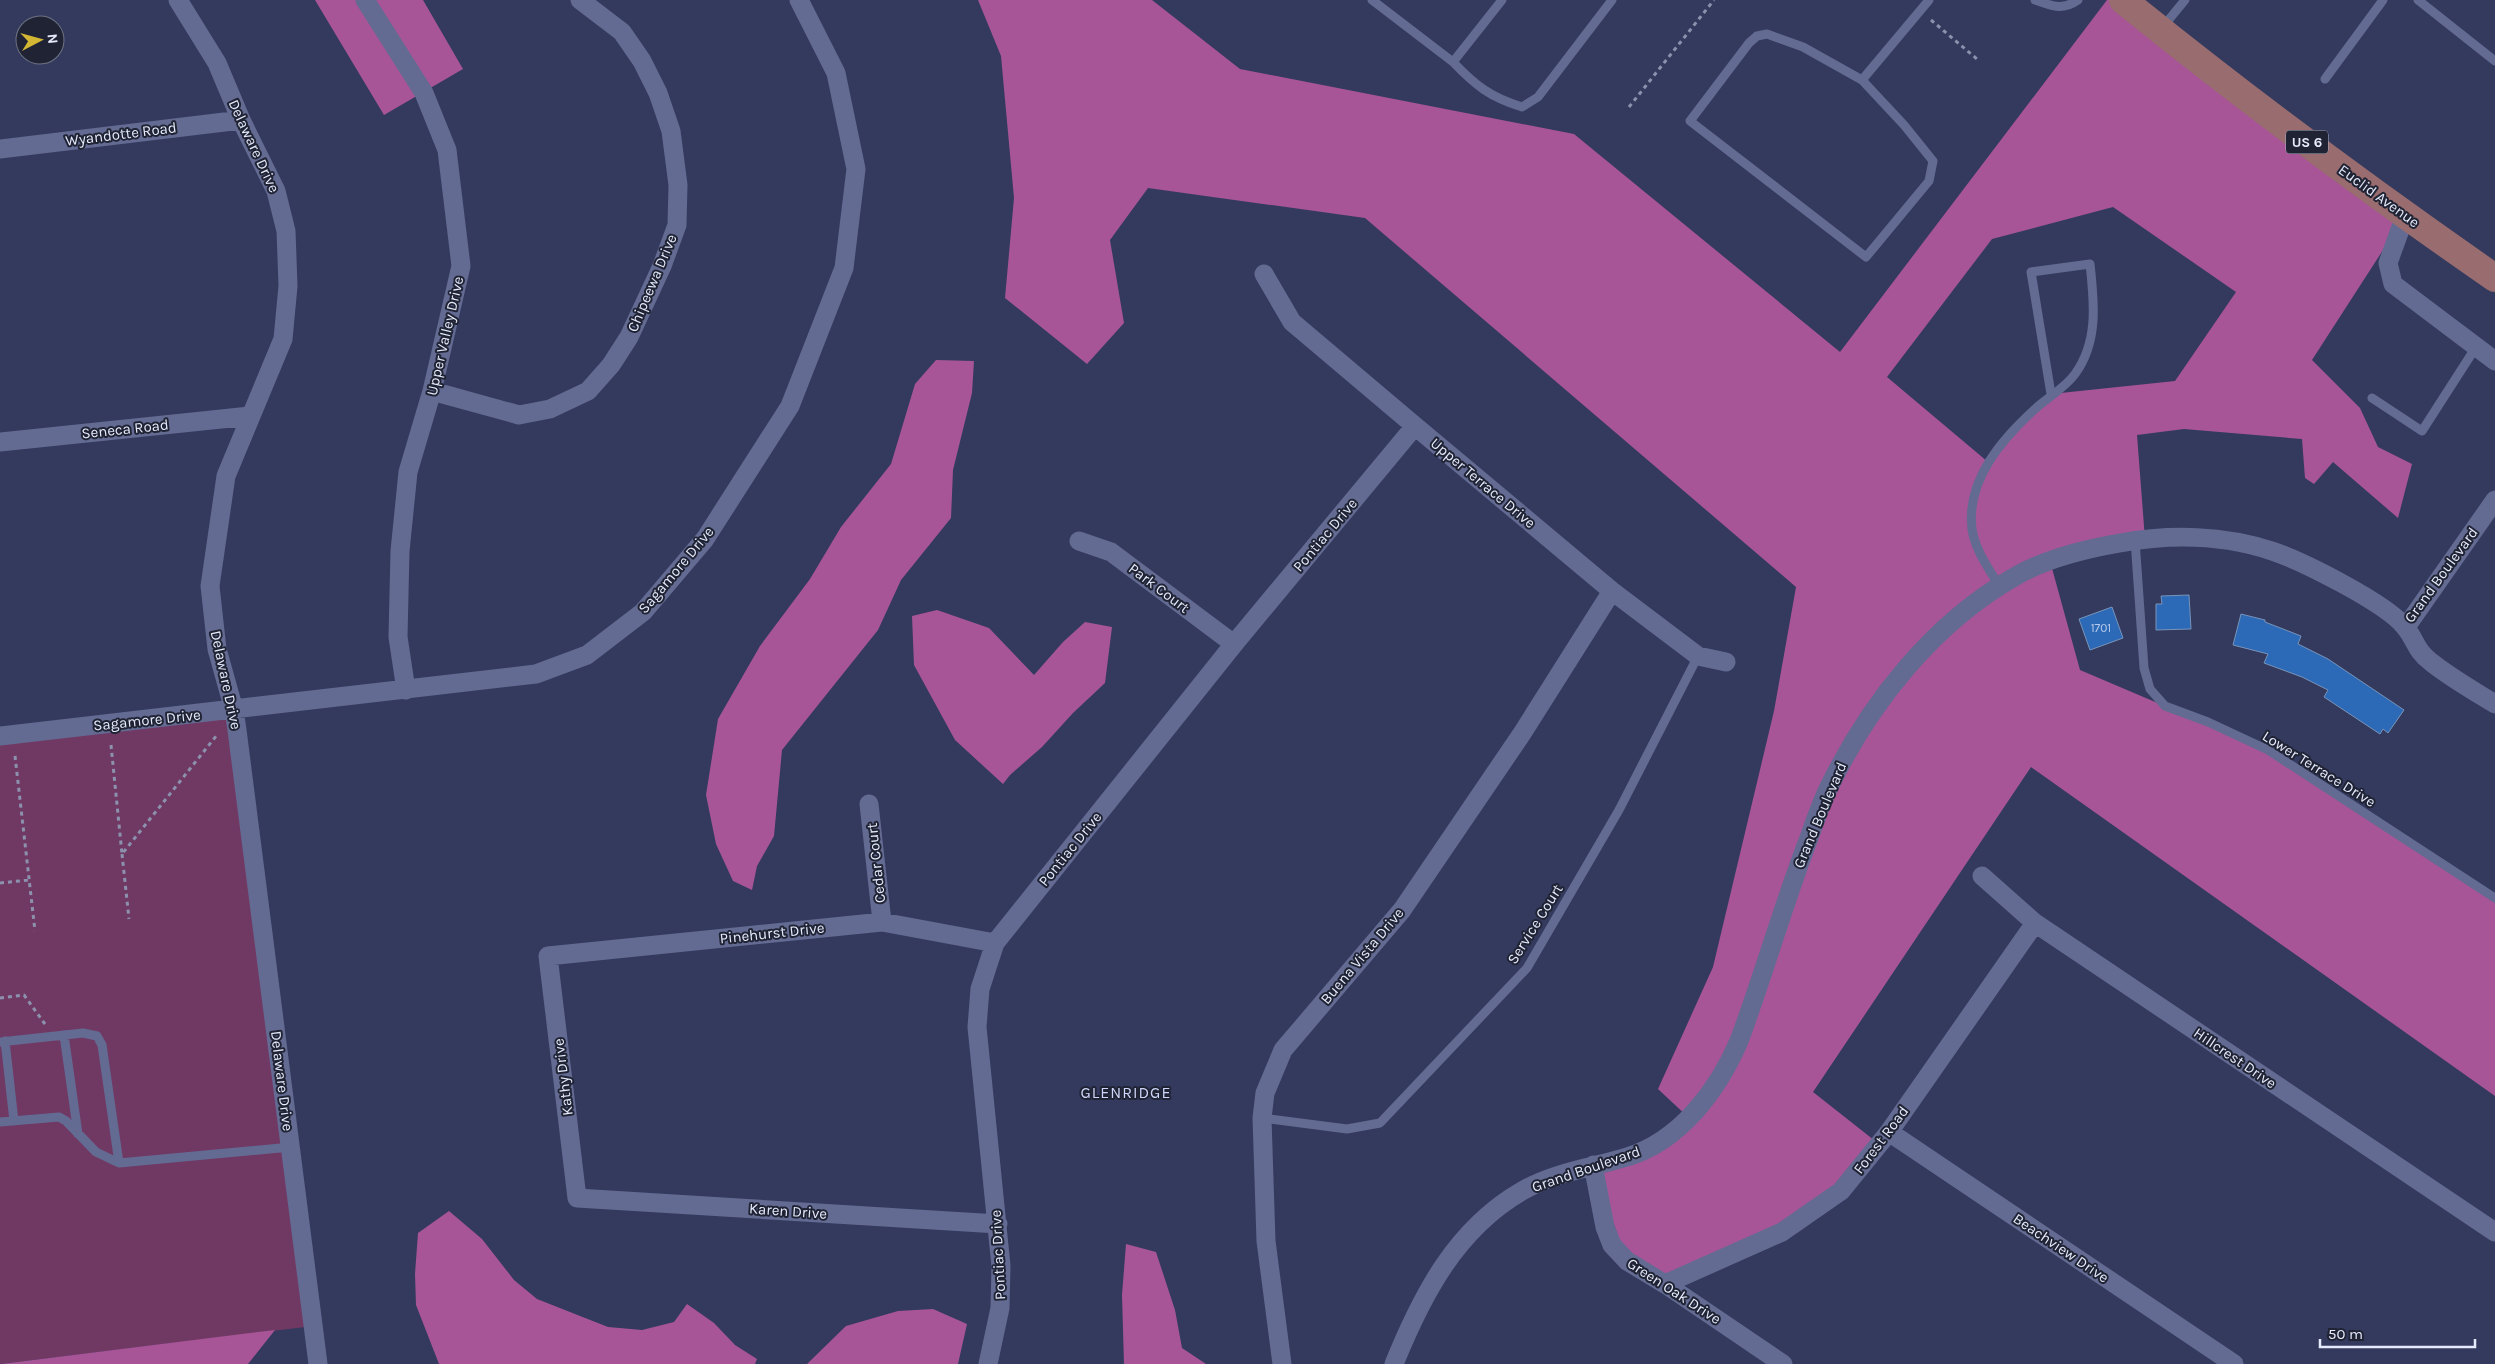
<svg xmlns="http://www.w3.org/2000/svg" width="2495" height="1364" viewBox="0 0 2495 1364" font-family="Karla,sans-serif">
<rect width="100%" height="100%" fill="#343a5e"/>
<path fill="#703964" d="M234 710 313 1326 0 1364V736Z"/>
<path fill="#a75597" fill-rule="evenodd" d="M315 0H423L463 69 384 115Z
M978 0H1152L1240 69 1574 134 1840 352 2107 0H2123L2405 216 2312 360 2360 408 2378 447 2412 464 2398 518 2333 462 2314 484 2305 478 2302 439 2184 429 2137 435 2145 539 2050 561 2080 670 2268 750 2495 898V1096L2031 767 1813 1092 1879 1144 1841 1191 1665 1284 1627 1261 1593 1165 1628 1157 1689 1118 1658 1089 1713 967 1774 711 1796 587 1365 218 1148 188 1110 240 1124 323 1087 364 1005 298 1014 198 1001 56ZM2113 207 2236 292 2175 381 2051 394 1988 462 1887 377 1992 239Z
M936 360 974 361 972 393 953 470 951 518 901 580 878 630 782 750 774 836 757 866 752 890 733 881 716 844 706 795 718 719 760 646 810 579 841 527 891 464 915 384Z
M937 610 989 628 1034 675 1063 642 1085 622 1112 627 1105 683 1073 713 1042 747 1010 775 1003 784 955 740 914 665 912 616Z
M449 1211 482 1239 514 1280 537 1299 608 1327 642 1330 674 1322 687 1304 714 1323 735 1345 757 1359 755 1364H439L416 1305 415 1274 418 1233Z
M1126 1244 1156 1252 1175 1310 1182 1348 1206 1364H1124L1122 1295Z
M933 1309 967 1324 958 1364H807L846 1326 898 1311Z
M275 1330 248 1364H1Z"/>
<path fill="#2c6ab7" stroke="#7894b9" d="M2189 595 2191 629 2156 630V604H2162L2161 596Z
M2112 607 2123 638 2090 650 2079 619Z
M2241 614 2265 620V622L2301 636 2298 644 2328 659 2404 710 2388 733 2383 729 2380 734 2324 697 2328 690 2302 677 2264 663 2268 654 2233 645Z"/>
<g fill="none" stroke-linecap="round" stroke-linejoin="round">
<path stroke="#8c92ad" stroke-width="3" stroke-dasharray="4 4" stroke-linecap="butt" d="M1931 20 1977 59
M1629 107 1714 0
M111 745 122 854 217 735
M15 756 35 931
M122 854 129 919
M0 883 29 880
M0 998 24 995 45 1024"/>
<path stroke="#636b93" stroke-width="9" d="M1372 0 1453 62 1502 0
M2035 0C2052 6 2062 11 2078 0
M2418 0 2495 61
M2162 28 2185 0
M1767 34 1803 47 1862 80 1904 125 1933 161 1929 181 1866 257 1690 121 1749 43 1757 36Z
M1453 62C1476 86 1490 97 1522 107L1538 97 1612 0
M2325 79 2383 0
M1862 80 1929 0
M2372 398 2422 431 2476 347
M2135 540 2144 668 2150 689 2165 706 2208 722 2268 750 2495 898
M2000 587C1989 569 1975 550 1972 529 1966 480 2002 439 2035 409 2047 398 2065 388 2075 374 2099 341 2094 301 2090 264L2031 272 2051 394
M64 1035 78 1134
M5 1041 14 1121
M0 1042 83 1033 97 1036 102 1045 119 1163
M1262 1118 1347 1129 1380 1123 1527 968 1619 810 1698 656
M0 1122 59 1117 66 1121 96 1152 119 1163 291 1147"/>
<path stroke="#636b93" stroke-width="19" d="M178 0 217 63 241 120 276 191 286 231 288 286 283 339 226 476 210 586 217 649 234 710 237 730 318 1364
M365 0 424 93 447 150 461 266 432 391 408 472 400 551 398 637 406 690
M0 149 241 120
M2405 216 2388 263 2393 284 2495 361
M1264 274 1292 322 1415 426 1612 591 1698 656 1726 662
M432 391 519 415 550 409 588 391 611 365 629 337 662 266 677 225 678 185 671 131 658 93 642 61 622 32 580 0
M0 442 250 416
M1079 541 1111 552 1234 644
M2406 627 2495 500
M0 736 536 674 587 655 643 612 705 539 790 406 844 268 856 169 836 73 799 0
M869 804 882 922
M1982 876 2035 923 2495 1232
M995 943 882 922 548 956 577 1198 998 1224
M1889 1132 2234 1364
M1593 1165 1605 1227 1612 1245 1627 1261 1665 1284 1783 1364
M1665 1284 1782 1232 1841 1191 1889 1132 2035 923
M988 1364 1000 1308 1001 1266 977 1027 980 989 995 943 1234 644 1415 426
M1282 1364 1266 1241 1262 1118 1265 1093 1283 1050 1402 910 1523 732 1612 591
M1394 1364C1422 1295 1456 1229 1522 1191 1555 1172 1591 1168 1627 1157 1680 1141 1718 1090 1739 1041 1764 974 1783 905 1809 838 1815 821 1821 803 1829 787 1870 703 1933 623 2016 576 2047 558 2085 549 2120 543 2170 534 2224 535 2272 551 2302 561 2386 603 2405 627 2416 640 2415 650 2431 662 2451 678 2474 691 2495 704"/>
<path stroke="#996c6f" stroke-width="28" d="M2123 0C2243 97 2368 190 2495 278"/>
</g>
<g text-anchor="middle" stroke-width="4" stroke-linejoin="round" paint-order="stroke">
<g font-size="12" fill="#b7caeb">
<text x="2101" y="632">1701</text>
</g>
<rect fill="#1f2333" stroke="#aaaec0" stroke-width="1" x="2286" y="130.5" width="42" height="23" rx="4"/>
<g font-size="14" font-weight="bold" fill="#e5eafc">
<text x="2307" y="147">US 6</text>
</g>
<g font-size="15" fill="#e5eafc" stroke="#1f2333">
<text transform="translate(121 134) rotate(-7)" y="5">Wyandotte Road</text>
<text transform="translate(254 146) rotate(65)" y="5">Delaware Drive</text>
<text transform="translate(2379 196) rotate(36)" y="5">Euclid Avenue</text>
<text transform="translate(652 283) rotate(-67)" y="5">Chipeewa Drive</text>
<text transform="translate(445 336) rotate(-77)" y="5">Upper Valley Drive</text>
<text transform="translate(125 429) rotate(-6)" y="5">Seneca Road</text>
<text transform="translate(1483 483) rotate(40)" y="5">Upper Terrace Drive</text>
<text transform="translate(1325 535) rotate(-50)" y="5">Pontiac Drive</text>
<text transform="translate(676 570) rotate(-50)" y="5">Sagamore Drive</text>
<text transform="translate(2441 575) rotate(-54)" y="5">Grand Boulevard</text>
<text transform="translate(1159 588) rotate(37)" y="5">Park Court</text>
<text transform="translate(226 680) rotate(78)" y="5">Delaware Drive</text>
<text transform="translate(147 720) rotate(-6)" y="5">Sagamore Drive</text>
<text transform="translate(2319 769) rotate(32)" y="5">Lower Terrace Drive</text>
<text transform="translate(1820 815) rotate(-67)" y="5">Grand Boulevard</text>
<text transform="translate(1070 849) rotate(-51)" y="5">Pontiac Drive</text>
<text transform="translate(876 863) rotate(-96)" y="5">Cedar Court</text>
<text transform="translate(1535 924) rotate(-58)" y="5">Service Court</text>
<text transform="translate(772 933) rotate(-6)" y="5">Pinehurst Drive</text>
<text transform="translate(1362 956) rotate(-50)" y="5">Buena Vista Drive</text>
<text transform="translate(2235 1058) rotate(34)" y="5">Hillcrest Drive</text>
<text transform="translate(563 1077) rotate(-97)" y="5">Kathy Drive</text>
<text transform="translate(282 1081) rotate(83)" y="5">Delaware Drive</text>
<text transform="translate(1881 1140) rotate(-53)" y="5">Forest Road</text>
<text transform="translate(1586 1169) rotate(-19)" y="5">Grand Boulevard</text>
<text transform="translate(788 1211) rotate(4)" y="5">Karen Drive</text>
<text transform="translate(2061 1248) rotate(34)" y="5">Beachview Drive</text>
<text transform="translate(998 1255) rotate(-93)" y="5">Pontiac Drive</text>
<text transform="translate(1674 1291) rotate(33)" y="5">Green Oak Drive</text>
</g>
<g font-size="16" letter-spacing="1" fill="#ced7fb" stroke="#1f2333">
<text x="1126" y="1098">GLENRIDGE</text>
</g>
</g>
<g transform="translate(40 40) rotate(84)"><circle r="24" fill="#1f2333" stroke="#6e7383"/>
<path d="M0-4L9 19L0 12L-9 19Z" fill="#d4b635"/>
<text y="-8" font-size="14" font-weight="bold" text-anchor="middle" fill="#e5eafc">N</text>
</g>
<path d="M2320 1339v8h155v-8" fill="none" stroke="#e5eafc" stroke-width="2.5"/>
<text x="2328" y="1339" font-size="15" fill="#e5eafc" stroke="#1f2333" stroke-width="4" paint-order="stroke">50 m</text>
</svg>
